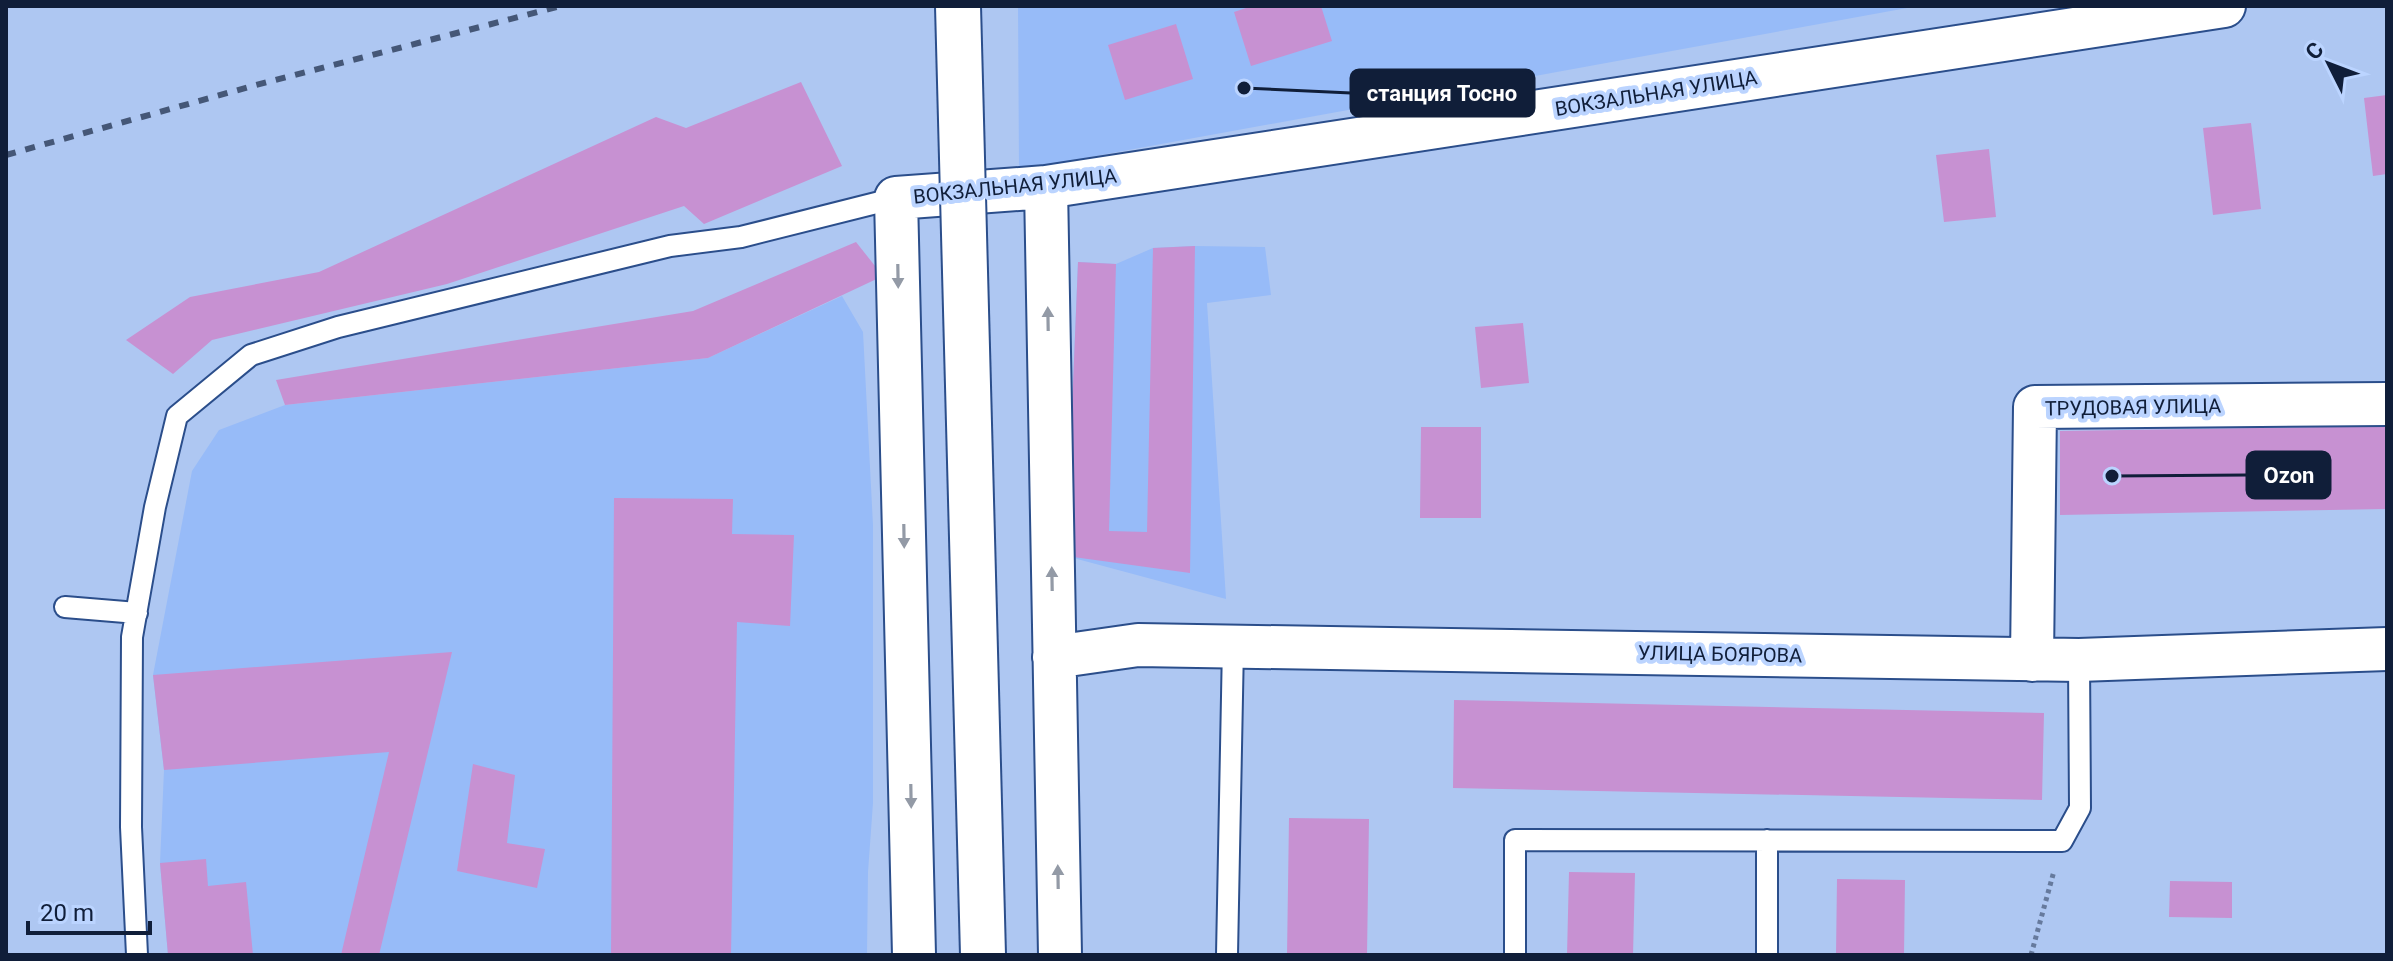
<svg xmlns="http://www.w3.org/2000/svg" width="2393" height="961" viewBox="0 0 2393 961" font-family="Roboto,sans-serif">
<rect width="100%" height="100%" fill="#aec7f2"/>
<path fill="#97bbf8" d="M1018 6H1918L1019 170Z
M1195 246 1265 247 1271 295 1207 303 1226 599 1066 556 1078 262 1116 264 1153 248Z
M842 296 863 332 873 525V803L868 872 867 955H168L160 863 164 770 153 675 192 471 219 430 285 405 708 358Z"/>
<path fill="#c791d2" d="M1252 6H1321L1332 41 1251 66 1234 12Z
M1176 24 1193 79 1125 100 1108 45Z
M801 82 842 166 704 224 684 206 447 284 212 340 173 374 126 340 190 297 319 272 656 117 686 128Z
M2387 95V174L2373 176 2364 98Z
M2251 123 2261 209 2213 215 2203 128Z
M1989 149 1996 217 1944 222 1936 155Z
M856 242 883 276 708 358 285 405 276 380 693 311Z
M1195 246 1190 573 1066 556 1078 262 1116 264 1109 531 1147 532 1153 248Z
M1523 323 1529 383 1481 388 1475 327Z
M2387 426V509L2060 515V431Z
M1421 427H1481V518H1420Z
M614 498 733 499 732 534 794 535 790 626 737 622 731 955H611Z
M452 652 379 955H341L389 752 164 770 153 675Z
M1454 700 2044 713 2042 800 1453 788Z
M473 764 515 775 507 843 545 849 537 888 457 871Z
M1289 818 1369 819 1367 955H1287Z
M206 859 208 886 246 882 253 955H168L160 863Z
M1569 872 1635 873 1633 955H1567Z
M1837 879 1905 880 1904 955H1836Z
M2170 881 2232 882V918L2169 917Z"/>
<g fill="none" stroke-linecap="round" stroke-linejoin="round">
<g stroke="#2b4e8b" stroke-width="24">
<path id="service" d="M65 607 137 613
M137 955 131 827 132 637 155 507 177 416 251 355 338 327 670 246 741 237 896 198
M1227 955 1233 645
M1515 955V840L2062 841 2080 808 2079 660
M1767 955V840"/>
</g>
<g stroke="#2b4e8b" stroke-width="46">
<path id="minor" d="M1046 187 1060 955
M1054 657 1138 645 2079 660 2387 649
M2032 660 2035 407 2387 404
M914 955 896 198 1046 187 2224 6"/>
</g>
<path stroke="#667a9d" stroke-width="5" stroke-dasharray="4 4" stroke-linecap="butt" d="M2031 955 2054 871"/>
<use href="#service" stroke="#fff" stroke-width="20"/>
<use href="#minor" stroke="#fff" stroke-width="42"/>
<path stroke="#455777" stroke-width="6" stroke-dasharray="10 10" stroke-linecap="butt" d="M6 155 256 85 561 6"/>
<g stroke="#2b4e8b" stroke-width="48" stroke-linecap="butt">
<path id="secondary-bridge" d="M958 6 983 955"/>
</g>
<use href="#secondary-bridge" stroke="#fff" stroke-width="44"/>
</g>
<defs><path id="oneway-solid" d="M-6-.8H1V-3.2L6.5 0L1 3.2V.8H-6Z" transform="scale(2)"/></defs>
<g fill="#939aa6">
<use href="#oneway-solid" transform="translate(898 276) rotate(89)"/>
<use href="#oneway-solid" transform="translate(1048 319) rotate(-91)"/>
<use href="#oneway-solid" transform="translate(904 536) rotate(89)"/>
<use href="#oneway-solid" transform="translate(1052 579) rotate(-91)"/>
<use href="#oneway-solid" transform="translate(911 796) rotate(89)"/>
<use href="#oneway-solid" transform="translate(1058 877) rotate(-91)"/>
</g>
<g text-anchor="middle" stroke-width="8" stroke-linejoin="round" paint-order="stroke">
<g font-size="20" fill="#101e39" stroke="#bbd4ff">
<text transform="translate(1656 93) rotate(-9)" y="7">ВОКЗАЛЬНАЯ УЛИЦА</text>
<text transform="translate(1015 186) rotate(-6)" y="7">ВОКЗАЛЬНАЯ УЛИЦА</text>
<text transform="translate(2133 407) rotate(-1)" y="7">ТРУДОВАЯ УЛИЦА</text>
<text transform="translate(1720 654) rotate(1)" y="7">УЛИЦА БОЯРОВА</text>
</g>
</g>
<path fill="none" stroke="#101e39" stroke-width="3" d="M1244 88L1351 93M2112 476L2247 475"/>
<g fill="#101e39" stroke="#bbd4ff" stroke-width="3">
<circle cx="1244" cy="88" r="8"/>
<circle cx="2112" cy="476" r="8"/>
</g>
<g fill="#101e39" stroke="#101e39" stroke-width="3">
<rect x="1351" y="70" width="183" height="46" rx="8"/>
<rect x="2247" y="452" width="83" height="46" rx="8"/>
</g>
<g font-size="22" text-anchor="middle" font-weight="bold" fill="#fff">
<text x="1442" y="101">станция Тосно</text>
<text x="2289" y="483">Ozon</text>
</g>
<rect width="2393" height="961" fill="none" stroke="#101e39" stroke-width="16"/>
<g transform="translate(2329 64) rotate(312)" stroke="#bbd4ff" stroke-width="6" paint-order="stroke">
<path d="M0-6L14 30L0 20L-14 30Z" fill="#101e39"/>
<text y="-12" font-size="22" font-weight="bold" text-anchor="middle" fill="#101e39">С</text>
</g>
<path d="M28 921v12h122v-12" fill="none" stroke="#101e39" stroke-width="4"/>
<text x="40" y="921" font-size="24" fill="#101e39" stroke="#bbd4ff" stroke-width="6" paint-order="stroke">20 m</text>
</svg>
